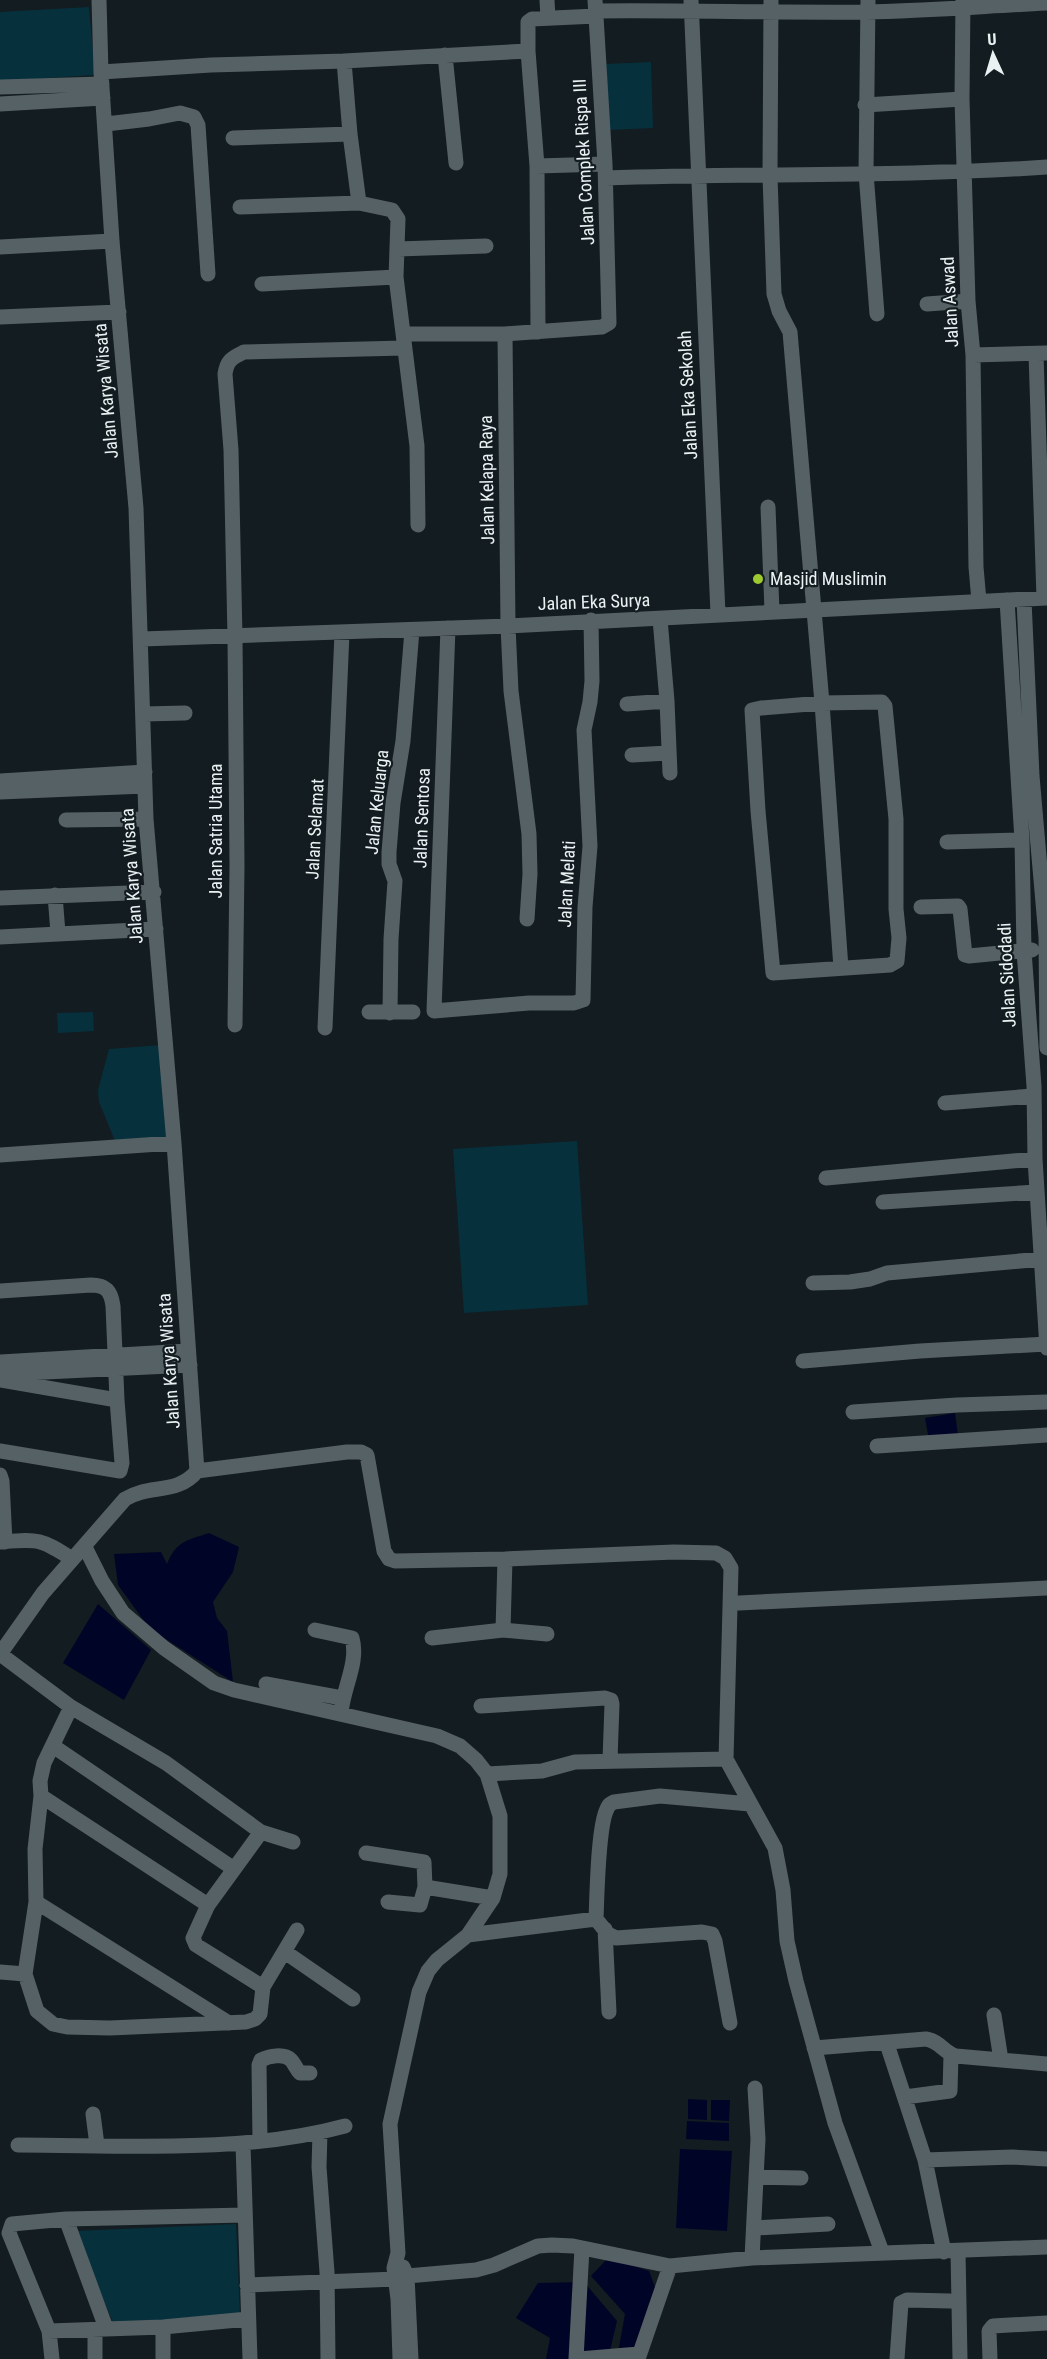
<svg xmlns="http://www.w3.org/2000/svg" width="1047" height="2359" viewBox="0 0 1047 2359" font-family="'Roboto Condensed',sans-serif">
<rect width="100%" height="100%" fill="#131c20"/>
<path fill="#07303d" d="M89 7 95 75 0 81V12Z
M651 62 653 128 608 130 606 64Z
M93 1012 94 1031 58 1033 57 1013Z
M161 1045 168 1138 115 1141 99 1102 98 1090 109 1049Z
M577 1141 588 1305 464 1313 453 1149Z
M236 2224 240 2315 114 2325 75 2231Z"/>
<path fill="#000527" d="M955 1413 958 1435 929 1440 925 1418Z
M209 1533 239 1547 233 1572 213 1602 217 1618 227 1631 233 1682 150 1629 118 1585 114 1554 161 1552 167 1564C176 1541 188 1540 209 1533Z
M98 1604 151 1650 124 1700 63 1663Z
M688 2099 707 2100V2120L688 2119Z
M711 2100H730L729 2121 711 2120Z
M687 2121 729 2123V2141L686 2139Z
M680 2149 732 2151 727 2231 676 2228Z
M608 2258 649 2271 659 2298 630 2357 618 2353 625 2314 591 2276Z
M584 2282 617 2321 608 2359H546L550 2338 516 2318 538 2283Z"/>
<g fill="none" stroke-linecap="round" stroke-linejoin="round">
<path stroke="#566165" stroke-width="15" d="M547 0 548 18
M691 0 718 614
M771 0 770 176 774 294 779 311 790 332 822 703 841 968
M868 0 866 173 877 314
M963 0 962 99 968 301 973 355 976 567 979 601
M595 11C685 10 775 13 865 12 925 11 986 6 1047 3
M445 55 456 163
M344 61 350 134 359 203 392 210 398 219 396 277 417 446 418 525
M101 72 211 65 344 61 528 51
M0 87 102 84
M0 104 103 98
M865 105 962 99
M106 124 149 119 180 113 194 117 198 125 208 274
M233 138 350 134
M537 166 605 164
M606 178C753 173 900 177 1047 167
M240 207 359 203
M0 247 112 241
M398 249 486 246
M262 284 396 277
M927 304 968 301
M0 317 119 312
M538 332 537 166 528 51V22L532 19 596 16
M404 334H505L602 327 609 323 605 164 595 0
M505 334 508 626 511 691 529 834 530 874 527 919
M1036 354 1044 598
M973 355 1047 353
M768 507 772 611
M1007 600 1022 840 1024 951 1034 1086 1035 1159 1047 1348
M1024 600 1032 776 1046 937 1047 1048
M660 619 667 701 670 773
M448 628 434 1011 529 1003H574L583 1000 585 907 590 846 584 730 590 702 592 681 591 620
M142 639 508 626 1047 598
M882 702 885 706 896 819V909L899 938 897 961 890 965 773 973 758 811 752 710 761 708 822 703Z
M627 704 667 701
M144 714 185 713
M632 755 668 753
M0 781 145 772
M0 792 145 786
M66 820 146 819
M947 842 1022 840
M55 895 58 933
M0 898 154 892
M921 907 958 906 960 909 965 955 969 956 1032 950
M0 937 156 929
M369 1012H413
M390 1013 391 939 395 881 389 864V852L393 803 403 741 412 630
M235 1025 237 866 235 637 231 450 225 374C227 360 232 358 244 352L404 348
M325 1028 342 633
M945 1103 1033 1096
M0 1155 174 1143
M826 1178 1035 1159
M883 1202 1037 1192
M813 1283 850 1282 870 1279 887 1273 1042 1259
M0 1291 91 1285C106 1285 111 1291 113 1306L117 1400 0 1380
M803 1361 920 1351 1047 1344
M0 1362 188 1351
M4 1374 190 1365
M853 1412 957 1405 1047 1402
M877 1446 1047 1435
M0 1451 120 1471 122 1463 117 1400
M197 1471 347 1452H361L367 1455 384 1551 389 1559 395 1561 505 1559 674 1552 716 1553 725 1558 731 1568 726 1759 775 1848 783 1890 787 1941 796 1981 835 2123 882 2252
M0 1475 2 1481 5 1542
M0 1542C38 1539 40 1538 72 1559
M85 1547 102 1581 123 1613 164 1648 214 1683 234 1690 437 1736 460 1746 476 1760 487 1774 500 1816V1874L493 1898 468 1935 437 1960 428 1971 419 1992 390 2124 398 2253 394 2268 398 2299 400 2359
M739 1603 1047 1588
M315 1630 352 1638C359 1662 343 1688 341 1713
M503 1630 505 1559
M432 1638 503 1630 547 1634
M0 1654 43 1593 125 1499C148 1484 178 1495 197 1471L174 1143 146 819 136 508 112 241 101 72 99 0
M0 1654 71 1707 166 1763 261 1832 293 1842
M266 1684 342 1698
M481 1706 605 1698 611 1700 612 1704 610 1760
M71 1707 44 1763 40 1781 41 1796 35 1849 36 1902 25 1974 37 2011 53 2024 67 2027 110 2028 246 2022 255 2019 260 2014 263 1987 297 1930
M53 1746 234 1869
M487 1774 542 1771 575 1762 726 1759
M41 1796 208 1905
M261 1832 208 1905 193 1938 196 1945 263 1987
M366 1853 424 1862 425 1887 493 1898
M36 1902 229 2023
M388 1902 420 1905 425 1887
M605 1929 609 2012
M468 1935 596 1919
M285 1952 353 1999
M0 1972 25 1974
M994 2015 1001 2060
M730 2023 715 1941 712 1934 702 1932 616 1938 608 1934 596 1919C597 1896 598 1826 607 1809 609 1804 609 1805 614 1802L660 1796 750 1804
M887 2044 925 2160 944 2252
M814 2048 926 2039C940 2041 944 2053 956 2056L1047 2064
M905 2097 950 2091 951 2055
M93 2114 97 2145
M320 2133 319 2167 327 2272 328 2359
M260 2141 259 2065 261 2060C269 2056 284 2053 291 2060 294 2063 296 2069 300 2073H310
M243 2144 250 2359
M18 2145C124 2145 242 2154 345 2126
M925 2160 1012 2157 1047 2159
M756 2177 801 2178
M66 2219 106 2328
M755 2228 828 2224
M958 2251 960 2359
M752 2258 758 2139 755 2088
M403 2267 407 2276 411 2359
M407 2276 476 2270 494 2265 538 2246 552 2245 573 2246 670 2266 752 2258 1047 2247
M247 2285 396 2279
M49 2331 163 2327 248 2319
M52 2359 49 2331 9 2233 12 2224 66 2219 245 2215
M95 2359V2330
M163 2359V2327
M576 2359 582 2248
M579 2359 639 2354
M638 2359 670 2266
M897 2359 901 2303 907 2300 950 2301
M990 2359 989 2331 993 2326 1047 2323"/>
</g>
<circle fill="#9eca2f" stroke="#131c20" stroke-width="2" cx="758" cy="579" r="6"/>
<g text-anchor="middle" stroke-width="4.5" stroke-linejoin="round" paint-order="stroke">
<g font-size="18" fill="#eaf1f3" stroke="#131c20">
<text transform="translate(584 162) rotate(-93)" y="6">Jalan Complek Rispa III</text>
<text transform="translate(950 302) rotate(-93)" y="6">Jalan Aswad</text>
<text transform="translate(106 391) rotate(-95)" y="6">Jalan Karya Wisata</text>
<text transform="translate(688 395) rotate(-93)" y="6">Jalan Eka Sekolah</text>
<text transform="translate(487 480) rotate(-91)" y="6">Jalan Kelapa Raya</text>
<text transform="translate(594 602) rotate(-2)" y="6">Jalan Eka Surya</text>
<text transform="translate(377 802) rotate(-84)" y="6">Jalan Keluarga</text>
<text transform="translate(422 818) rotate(-88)" y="6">Jalan Sentosa</text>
<text transform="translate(315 829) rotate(-87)" y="6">Jalan Selamat</text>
<text transform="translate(216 831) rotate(-90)" y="6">Jalan Satria Utama</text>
<text transform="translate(132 876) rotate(-94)" y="6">Jalan Karya Wisata</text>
<text transform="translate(567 884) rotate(-87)" y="6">Jalan Melati</text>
<text transform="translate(1007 975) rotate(-93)" y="6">Jalan Sidodadi</text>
<text transform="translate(169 1361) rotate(-94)" y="6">Jalan Karya Wisata</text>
</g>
<g font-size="18" fill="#eaf1f3" stroke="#131c20" text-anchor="start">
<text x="770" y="585">Masjid Muslimin</text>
</g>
</g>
<g transform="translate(993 54) rotate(356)" stroke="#131c20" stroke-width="4.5" paint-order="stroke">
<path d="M0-4.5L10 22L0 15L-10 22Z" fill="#eaf1f3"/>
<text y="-9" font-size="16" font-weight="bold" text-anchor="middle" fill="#eaf1f3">U</text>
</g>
</svg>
